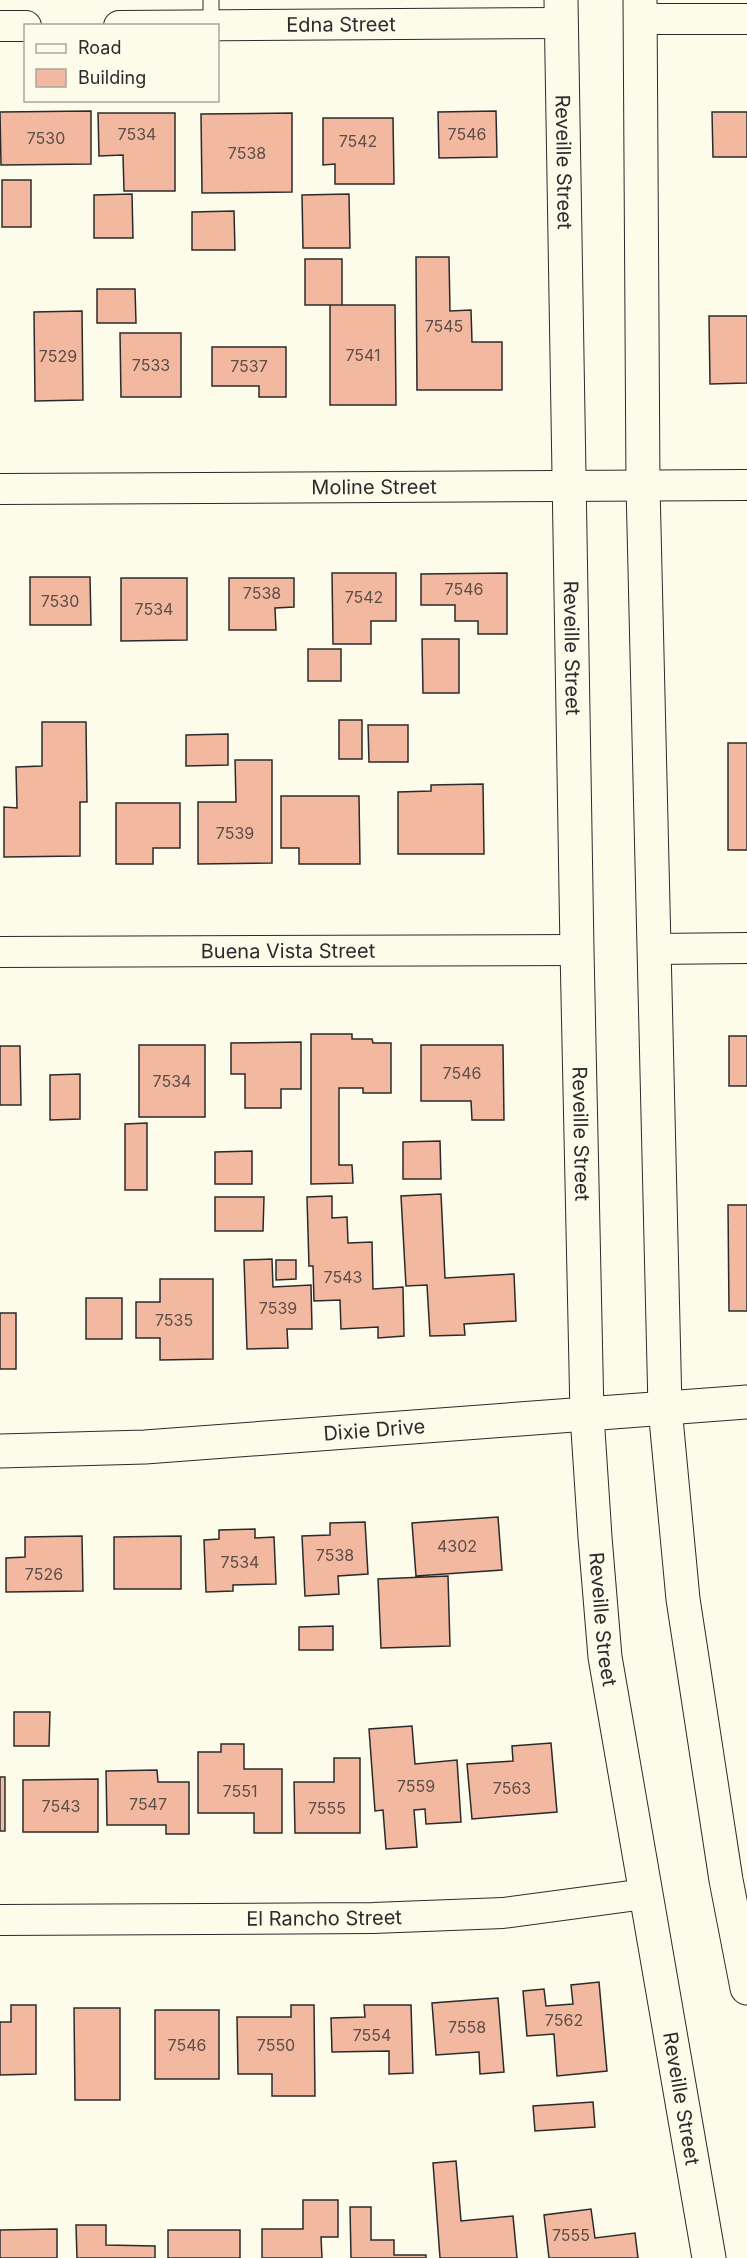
<svg xmlns="http://www.w3.org/2000/svg" width="747" height="2258" viewBox="0 0 747 2258" font-family="Inter,sans-serif">
<rect width="100%" height="100%" fill="#fdfbea"/>
<path fill="#f2b8a0" stroke="#2b2b2b" stroke-width="1.5" d="M91 111V164L1 165 0 112Z
M496 111 497 157 439 158 438 112Z
M712 112H747V157H713Z
M98 113H175V191H124L123 155 99 156Z
M292 113V192L202 193 201 114Z
M323 118H393L394 184H335V164L323 165Z
M2 180H31V227H2Z
M132 194 133 238H94V195Z
M349 194 350 248H303L302 195Z
M234 211 235 250H192V212Z
M416 257H449L450 311 471 310 472 342H502V390H417Z
M305 259H342V305H305Z
M97 289H135L136 323H97Z
M330 305H395L396 405H330Z
M82 311 83 400 35 401 34 312Z
M709 316H747V383L710 384Z
M120 333H181V397H121Z
M212 347H286V397H259V386H212Z
M332 573H396V621H371V644H333Z
M507 573V634H478V621H455V605H421V574Z
M30 577H90L91 625H30Z
M121 578H187V640L121 641Z
M229 578H294V607L275 608 276 630H229Z
M422 639H459V693H423Z
M308 649H341V681H308Z
M339 720H362V759H339Z
M42 722H86L87 802H80V856L4 857V807L17 808 16 767 42 766Z
M368 725H408V762H369Z
M228 734V765L186 766V735Z
M728 743H747V850H728Z
M235 760H272V863L198 864V802H236Z
M483 784 484 854H398V792L431 791V785Z
M281 796H359L360 864H299V848H281Z
M116 803H180V848H153V864H116Z
M311 1034H352V1039H372L373 1043H391V1093H363V1088H339V1165H352L353 1183 311 1184Z
M729 1036H747V1086H729Z
M301 1042V1089H281V1108H245V1074H231V1043Z
M139 1045H205V1117H139Z
M421 1045H503L504 1120H472L471 1101H421Z
M0 1046H20L21 1105H0Z
M80 1074V1119L50 1120V1075Z
M147 1123V1190H125V1124Z
M440 1141 441 1179H403V1142Z
M252 1151V1184H215V1152Z
M441 1194 445 1278 514 1274 516 1321 464 1324 465 1335 430 1336 427 1285 406 1286 401 1196Z
M332 1196V1218L347 1217 348 1243 372 1242 373 1289 403 1287 404 1336 378 1338V1327L341 1329 340 1300 314 1301 313 1266H309L307 1197Z
M215 1197H264L263 1231H215Z
M728 1205H747V1311H729Z
M272 1259 273 1287 311 1285 312 1329H287L288 1348 247 1349 244 1260Z
M276 1260H296V1279L276 1280Z
M160 1279H213V1359L160 1360V1338H136V1302H160Z
M86 1298H122V1339H86Z
M0 1313H16V1369H0Z
M498 1517 502 1570 416 1576 412 1523Z
M365 1522 368 1574 338 1576 339 1594 305 1596 302 1536 330 1535V1523Z
M255 1529V1538L274 1537 276 1584 233 1585V1591L206 1592 204 1540 219 1539V1530Z
M82 1536 83 1591 6 1592V1558L25 1557V1537Z
M181 1536V1589H114V1537Z
M448 1576 450 1646 381 1648 378 1579Z
M333 1626V1650H299V1627Z
M14 1712H50L49 1746H14Z
M412 1726 415 1764 457 1760 461 1822 426 1824 425 1809 414 1810 417 1847 386 1849 383 1810 375 1811 369 1729Z
M551 1743 557 1812 472 1819 467 1764 513 1761 512 1746Z
M221 1744H244V1769H282V1833H254V1813H198V1752H221Z
M334 1758H360V1833H295L294 1782H334Z
M157 1770 158 1782H189V1834H166V1825H107L106 1771Z
M0 1777H5V1831H0Z
M98 1779V1832H23V1780Z
M599 1982 607 2071 557 2076 554 2034 527 2036 523 1991 544 1989 546 2006 573 2004 571 1985Z
M498 1998 504 2072 480 2074 479 2052 436 2055 432 2003Z
M11 2005H36V2074L0 2075V2022H11Z
M291 2005H314L315 2096H272V2074H238L237 2017H291Z
M364 2005H411L413 2073 389 2074V2051L332 2052 331 2018 365 2017Z
M74 2008H120V2100H75Z
M155 2010H219V2079H155Z
M593 2102 595 2127 535 2131 533 2106Z
M456 2161 461 2221 513 2216 517 2258H440L433 2163Z
M303 2200H338V2237H321L322 2258H262V2229H303Z
M350 2207H371V2240H394V2255H426V2258H351Z
M591 2209 595 2238 635 2233 638 2258H549L544 2215Z
M76 2225H106V2245L155 2246V2258H77Z
M57 2229V2258H0V2230Z
M168 2230H240V2258H168Z"/>
<g fill="none" stroke-linecap="round" stroke-linejoin="round">
<g stroke="#2b2b2b" stroke-width="17">
<path id="service" d="M211 0V25"/>
</g>
<g stroke="#2b2b2b" stroke-width="32">
<g id="minor">
<path d="M640 19H747"/>
<path d="M0 26H26"/>
<path id="s1" d="M119 26 561 23"/>
<path id="s2" d="M0 489 747 485"/>
<path d="M653 949 747 948"/>
<path id="s3" d="M0 952 577 950"/>
<path id="s4" d="M0 1920 373 1918 503 1913 645 1894"/>
</g>
</g>
<g stroke="#2b2b2b" stroke-width="35">
<g id="tertiary">
<path id="s5" d="M0 1451 145 1447 747 1402"/>
</g>
</g>
<g stroke="#2b2b2b" stroke-width="35">
<g id="primary">
<path id="s6" d="M561 0 577 950 587 1415 595 1537 605 1657 709 2258"/>
<path d="M640 0 643 486 665 1408 683 1599 726 1880 747 1988"/>
</g>
</g>
<use href="#service" stroke="#fdfbea" stroke-width="15"/>
<use href="#minor" stroke="#fdfbea" stroke-width="30"/>
<use href="#tertiary" stroke="#fdfbea" stroke-width="33"/>
<use href="#primary" stroke="#fdfbea" stroke-width="33"/>
</g>
<g text-anchor="middle" stroke-width="4.5" stroke-linejoin="round" paint-order="stroke">
<g font-size="16" fill="#5d4e48">
<text x="137" y="140">7534</text>
<text x="467" y="140">7546</text>
<text x="46" y="144">7530</text>
<text x="358" y="147">7542</text>
<text x="247" y="159">7538</text>
<text x="444" y="332">7545</text>
<text x="363" y="361">7541</text>
<text x="58" y="362">7529</text>
<text x="151" y="371">7533</text>
<text x="249" y="372">7537</text>
<text x="464" y="595">7546</text>
<text x="262" y="599">7538</text>
<text x="364" y="603">7542</text>
<text x="60" y="607">7530</text>
<text x="154" y="615">7534</text>
<text x="235" y="839">7539</text>
<text x="462" y="1079">7546</text>
<text x="172" y="1087">7534</text>
<text x="343" y="1283">7543</text>
<text x="278" y="1314">7539</text>
<text x="174" y="1326">7535</text>
<text x="457" y="1552">4302</text>
<text x="335" y="1561">7538</text>
<text x="240" y="1568">7534</text>
<text x="44" y="1580">7526</text>
<text x="416" y="1792">7559</text>
<text x="512" y="1794">7563</text>
<text x="240" y="1797">7551</text>
<text x="148" y="1810">7547</text>
<text x="61" y="1812">7543</text>
<text x="327" y="1814">7555</text>
<text x="564" y="2026">7562</text>
<text x="467" y="2033">7558</text>
<text x="372" y="2041">7554</text>
<text x="187" y="2051">7546</text>
<text x="276" y="2051">7550</text>
<text x="571" y="2241">7555</text>
</g>
<g font-size="20" fill="#2b2b2b" stroke="#fdfbea">
<text dy="7" stroke="none"><textPath href="#s1" startOffset="222">Edna Street</textPath></text>
<text dy="7" stroke="none"><textPath href="#s6" startOffset="162">Reveille Street</textPath></text>
<text dy="7" stroke="none"><textPath href="#s2" startOffset="374">Moline Street</textPath></text>
<text dy="7" stroke="none"><textPath href="#s6" startOffset="648">Reveille Street</textPath></text>
<text dy="7" stroke="none"><textPath href="#s3" startOffset="288">Buena Vista Street</textPath></text>
<text dy="7" stroke="none"><textPath href="#s6" startOffset="1134">Reveille Street</textPath></text>
<text dy="7" stroke="none"><textPath href="#s5" startOffset="375">Dixie Drive</textPath></text>
<text dy="7" stroke="none"><textPath href="#s6" startOffset="1620">Reveille Street</textPath></text>
<text dy="7" stroke="none"><textPath href="#s4" startOffset="324">El Rancho Street</textPath></text>
<text dy="7" stroke="none"><textPath href="#s6" startOffset="2106">Reveille Street</textPath></text>
</g>
</g>
<rect x="24" y="24" width="195" height="78" fill="#fdfbea" stroke="#a9a89e" stroke-width="1.5"/>
<rect x="36" y="44" width="30" height="9" fill="#fdfbea" stroke="#a9a89e" stroke-width="1.5"/>
<text x="78" y="54" font-size="18" fill="#2b2b2b">Road</text>
<rect x="36" y="69" width="30" height="18" fill="#f2b8a0" stroke="#a9a89e" stroke-width="1.5"/>
<text x="78" y="84" font-size="18" fill="#2b2b2b">Building</text>
</svg>
